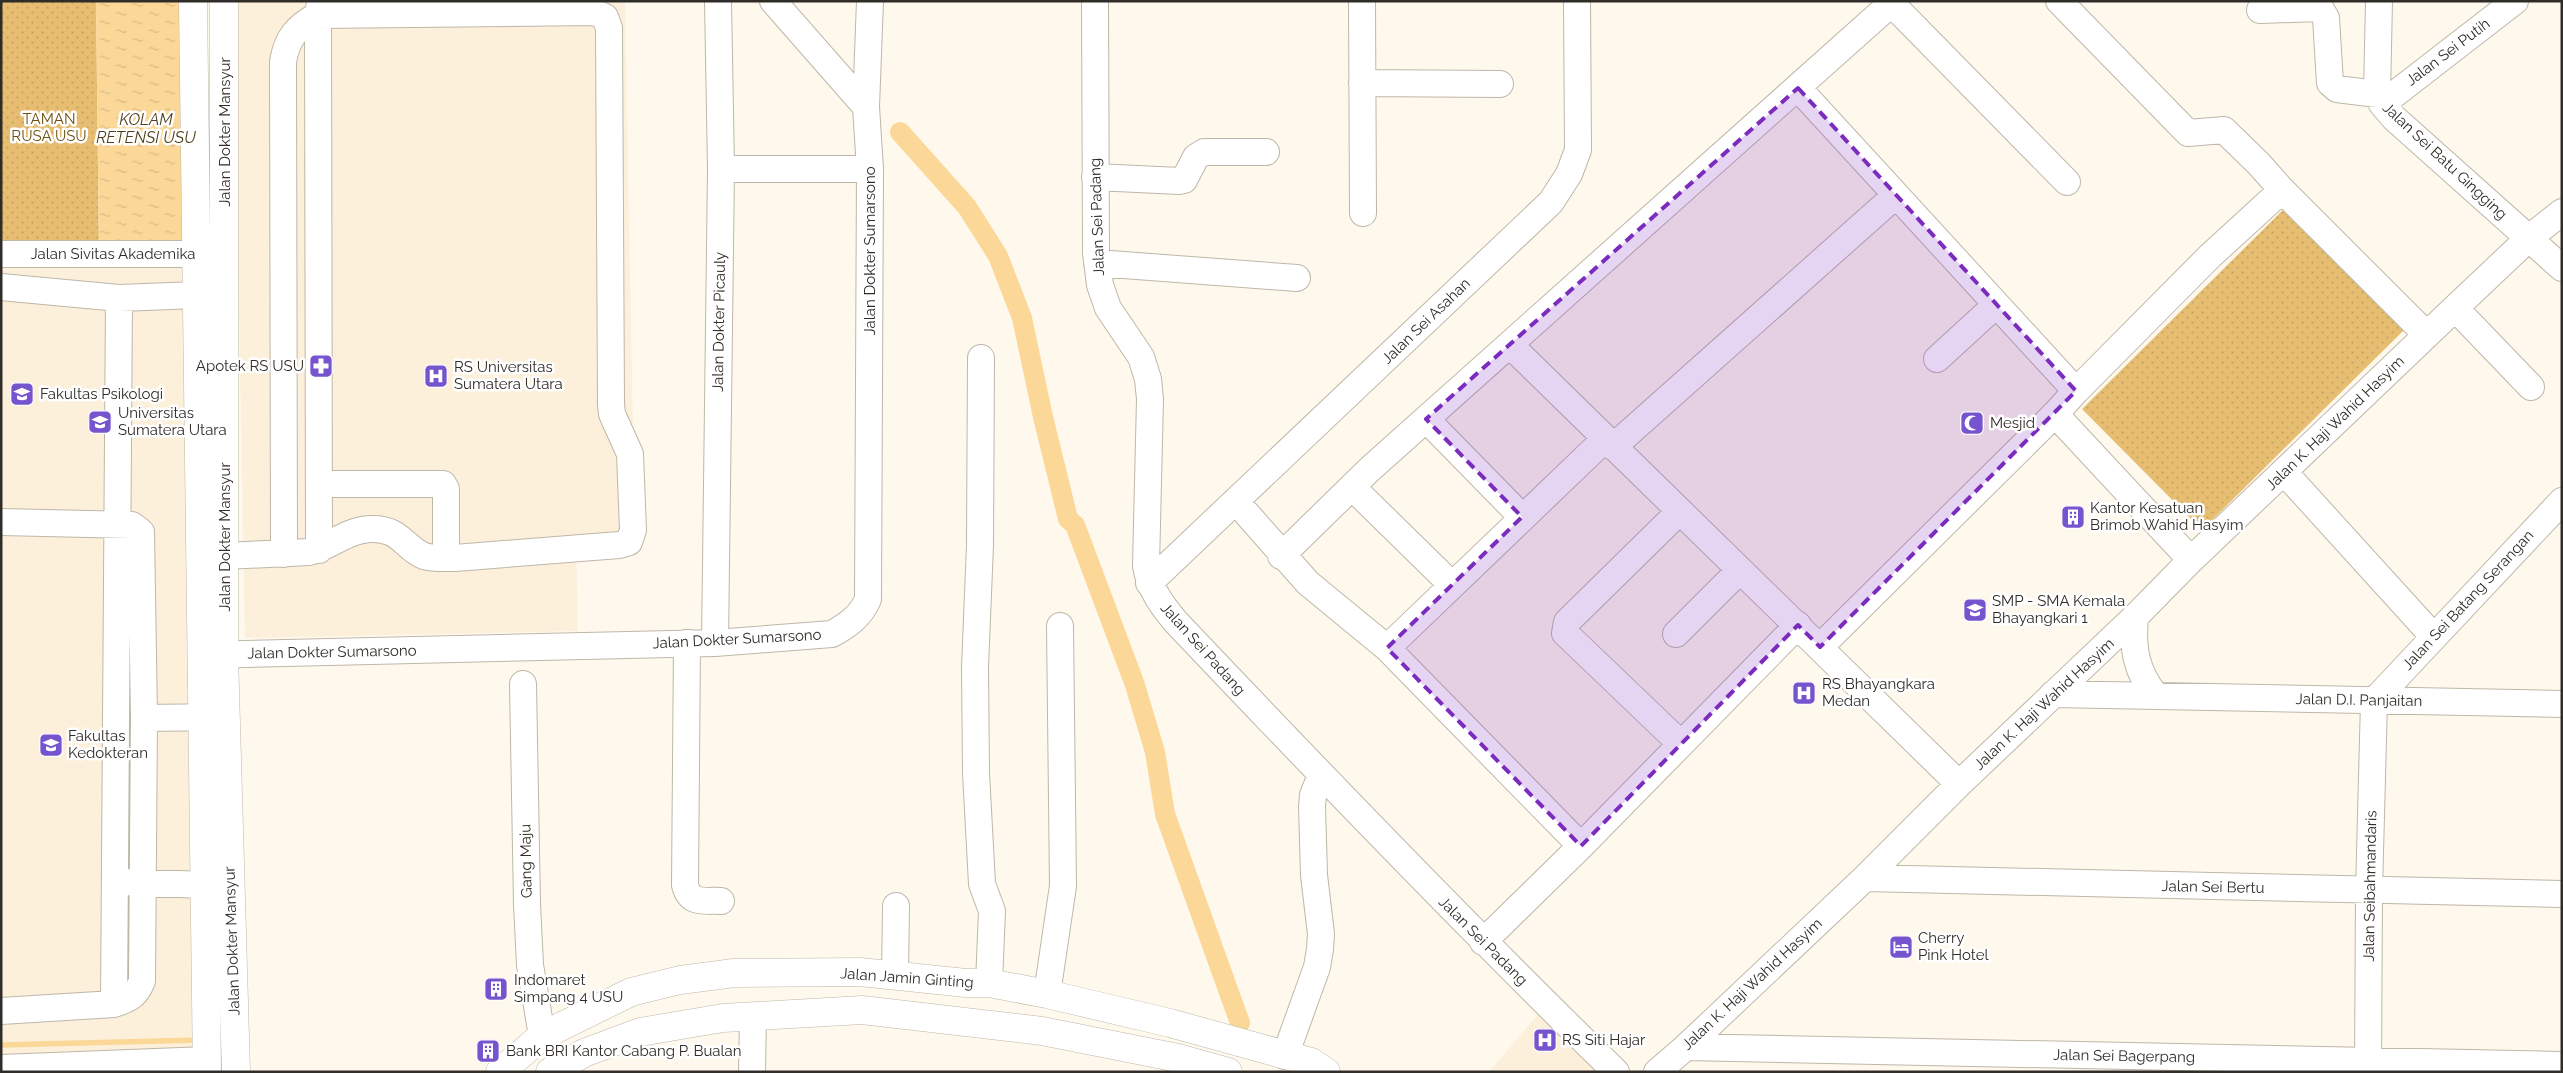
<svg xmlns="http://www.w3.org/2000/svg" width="2563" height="1073" viewBox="0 0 2563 1073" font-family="Raleway,sans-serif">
<defs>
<pattern id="green-dots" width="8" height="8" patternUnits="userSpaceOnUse" patternTransform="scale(1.25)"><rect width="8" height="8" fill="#e7be71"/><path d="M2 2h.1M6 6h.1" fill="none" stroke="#c6a462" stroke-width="1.8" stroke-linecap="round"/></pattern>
<pattern id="water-ripples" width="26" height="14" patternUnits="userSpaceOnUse" patternTransform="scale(1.25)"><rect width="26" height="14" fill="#fbd898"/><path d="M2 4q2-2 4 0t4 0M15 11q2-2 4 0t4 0" fill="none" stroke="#d7ba83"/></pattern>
</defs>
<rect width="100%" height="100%" fill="#fff8ed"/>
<path fill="#fcf0db" d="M1 1H193L207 1060 1 1072Z
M233 1H625L635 543 576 544 578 631 245 638Z
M1544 1007 1603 1072H1489Z"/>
<path fill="url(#green-dots)" d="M1 1H96L99 255 1 254Z
M2286 207 2405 329 2202 530 2082 409Z"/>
<path fill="url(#water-ripples)" d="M96 1H193L197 254 99 255Z"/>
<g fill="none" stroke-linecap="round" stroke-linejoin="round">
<path stroke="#fbd898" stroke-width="5.5" d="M1 1045 199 1040"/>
<path stroke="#fbd898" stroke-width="20" d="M900 132 967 207 998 256 1022 318 1043 417 1068 519 1075 525 1135 685 1155 752 1165 814 1240 1023"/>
<g stroke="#beb7a9" stroke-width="28">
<path id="minor" d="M773 1 866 107
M1095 1 1096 253 1100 285 1108 308 1141 357 1148 379 1150 399 1146 566C1150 589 1161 604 1175 621 1320 774 1465 925 1616 1072
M1362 1 1363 213
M2379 1 2377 94 2382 104 2394 118 2562 268
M1892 4 2067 182
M2260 10 2320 8 2326 18 2330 83 2337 89 2377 94
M1362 83 1500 84
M1798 88 2076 391
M2382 104 2515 1
M721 169H870
M1095 177 1180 181 1184 180 1196 157 1204 152H1266
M2282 190 2427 335
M1 254H217
M1097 263 1297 278
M1 287 119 298 197 295
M2455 308 2531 387
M1510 345 1959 784
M981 358 980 545 975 667 976 773 982 884 992 911 989 983
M1937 359 1996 305
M2055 414 2191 560
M1426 419 1522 517
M1613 447 1895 196
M2284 472 2433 636
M319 484H443L446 489V558
M1353 488 1451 584
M1679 512 1567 622 1565 633 1681 744
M1247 514 1308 583 1387 648 1581 846
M1 522 132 525 141 532 144 718 142 981C136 996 129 999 114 1004L1 1011
M284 554 283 62C287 37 297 27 318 15L320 2
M225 556 309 552C330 547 347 530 370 529 400 527 405 549 424 556 434 559 445 558 455 558L619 545 629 542 633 530 630 454 612 414 611 404 609 28 605 17 594 12 318 15 319 550
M1281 556 1370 469 1894 1
M1149 583 1551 202 1569 174 1578 150 1577 1
M2135 617C2132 648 2136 672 2156 696
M1676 634 1740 570
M687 643 685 885C690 905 704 900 721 901
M715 643 721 169 718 1
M1820 647 2055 414 2076 391 2210 256 2282 190 2259 164 2224 130 2188 133 2059 1
M1387 648 1605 439
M203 655 715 643 832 634C848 625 861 616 868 599L870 169 866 107 870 1
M523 684 527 904 530 965 542 1036
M2053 694 2562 704
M144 718 225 717
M1865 878 2562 894
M126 882 205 885
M1483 942 1581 846 1798 625
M895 976 896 906
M1047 994 1063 886 1060 626
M114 1004 119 298
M1686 1047 2562 1065
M1285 1056 1317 967 1320 949 1321 934 1314 875 1312 807 1313 795 1321 775
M1 1068 207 1060
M752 1072 753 1016
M1657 1072 1686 1047 1865 878 1959 784 2135 617 2191 560 2455 308 2529 238 2562 212
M2368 1072 2369 891 2374 701 2562 501"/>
</g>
<g stroke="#beb7a9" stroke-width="29">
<path id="major" d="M193 1 207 1072
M224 1V655L236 1072
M500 1072 542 1036 631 992 680 980 734 973 860 972 966 983H989L1047 994 1170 1023 1311 1062 1326 1072
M550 1072 584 1053 640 1032 723 1018 862 1010 1042 1031 1178 1058 1228 1072"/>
</g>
<use href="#minor" stroke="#fff" stroke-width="26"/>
<use href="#major" stroke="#fff" stroke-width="28"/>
</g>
<path fill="#7b2cbf" fill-opacity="0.2" stroke="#7b2cbf" stroke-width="4" stroke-dasharray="10 6" stroke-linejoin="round" d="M1798 88 2076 391 1820 647 1798 625 1581 846 1387 648 1522 517 1426 419Z"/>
<defs>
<g id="pharmacy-square" transform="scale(1.25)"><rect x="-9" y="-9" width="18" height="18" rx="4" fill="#7654ce" stroke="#fff"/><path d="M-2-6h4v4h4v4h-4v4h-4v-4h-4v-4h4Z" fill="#fff"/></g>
<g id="hospital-square" transform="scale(1.25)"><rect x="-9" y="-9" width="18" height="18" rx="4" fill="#7654ce" stroke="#fff"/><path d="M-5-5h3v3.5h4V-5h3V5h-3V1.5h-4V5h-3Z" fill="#fff"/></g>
<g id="university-square" transform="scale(1.25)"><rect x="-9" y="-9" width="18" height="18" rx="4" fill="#7654ce" stroke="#fff"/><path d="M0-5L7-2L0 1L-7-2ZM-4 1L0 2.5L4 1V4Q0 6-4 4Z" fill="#fff"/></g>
<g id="mosque-square" transform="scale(1.25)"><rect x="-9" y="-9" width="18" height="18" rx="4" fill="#7654ce" stroke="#fff"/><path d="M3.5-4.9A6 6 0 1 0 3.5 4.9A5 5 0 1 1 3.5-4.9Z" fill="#fff"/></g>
<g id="building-square" transform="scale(1.25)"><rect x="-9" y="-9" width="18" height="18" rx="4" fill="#7654ce" stroke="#fff"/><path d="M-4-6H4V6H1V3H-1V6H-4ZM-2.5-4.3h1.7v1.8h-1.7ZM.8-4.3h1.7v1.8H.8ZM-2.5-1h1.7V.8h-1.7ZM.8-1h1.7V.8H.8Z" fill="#fff"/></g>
<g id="school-square" transform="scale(1.25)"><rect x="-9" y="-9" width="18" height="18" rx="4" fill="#7654ce" stroke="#fff"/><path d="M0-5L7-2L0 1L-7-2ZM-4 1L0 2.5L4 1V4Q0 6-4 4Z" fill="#fff"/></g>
<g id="hotel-square" transform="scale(1.25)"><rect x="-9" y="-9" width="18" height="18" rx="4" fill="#7654ce" stroke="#fff"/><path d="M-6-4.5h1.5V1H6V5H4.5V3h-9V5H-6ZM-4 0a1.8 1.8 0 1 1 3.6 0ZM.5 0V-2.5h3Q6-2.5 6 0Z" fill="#fff"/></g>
</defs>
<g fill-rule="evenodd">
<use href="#pharmacy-square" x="321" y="366"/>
<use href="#hospital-square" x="436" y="376"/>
<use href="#university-square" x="22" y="394"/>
<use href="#university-square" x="100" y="422"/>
<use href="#mosque-square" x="1972" y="423"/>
<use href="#building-square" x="2073" y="517"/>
<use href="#school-square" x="1975" y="610"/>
<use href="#hospital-square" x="1804" y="693"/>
<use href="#university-square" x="51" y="745"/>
<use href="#hotel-square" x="1901" y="947"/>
<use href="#building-square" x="496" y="989"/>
<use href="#hospital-square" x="1545" y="1040"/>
<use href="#building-square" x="488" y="1051"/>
</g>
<g text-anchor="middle" stroke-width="5" stroke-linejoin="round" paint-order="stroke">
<g font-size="15" fill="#302d28" stroke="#fff">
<text transform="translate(2448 52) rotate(-37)" y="5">Jalan Sei Putih</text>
<text transform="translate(225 132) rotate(-90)" y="5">Jalan Dokter Mansyur</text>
<text transform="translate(2445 161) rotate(43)" y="5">Jalan Sei Batu Gingging</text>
<text transform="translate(1097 217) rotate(-92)" y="5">Jalan Sei Padang</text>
<text transform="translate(870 251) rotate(-90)" y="5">Jalan Dokter Sumarsono</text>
<text x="113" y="259">Jalan Sivitas Akademika</text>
<text transform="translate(1426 321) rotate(-44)" y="5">Jalan Sei Asahan</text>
<text transform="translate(719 322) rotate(-89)" y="5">Jalan Dokter Picauly</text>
<text transform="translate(2335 423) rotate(-44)" y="5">Jalan K. Haji Wahid Hasyim</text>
<text transform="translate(225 537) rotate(-90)" y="5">Jalan Dokter Mansyur</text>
<text transform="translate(2468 600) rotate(-47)" y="5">Jalan Sei Batang Serangan</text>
<text transform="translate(737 639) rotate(-3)" y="5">Jalan Dokter Sumarsono</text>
<text transform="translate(1203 649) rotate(48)" y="5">Jalan Sei Padang</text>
<text transform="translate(332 652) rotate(-1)" y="5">Jalan Dokter Sumarsono</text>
<text transform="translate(2359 700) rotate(1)" y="5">Jalan D.I. Panjaitan</text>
<text transform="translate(2044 704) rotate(-43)" y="5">Jalan K. Haji Wahid Hasyim</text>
<text transform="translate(526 861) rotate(-91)" y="5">Gang Maju</text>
<text transform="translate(2370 886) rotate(-89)" y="5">Jalan Seibahmandaris</text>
<text transform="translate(2213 887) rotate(1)" y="5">Jalan Sei Bertu</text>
<text transform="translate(232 941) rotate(-92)" y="5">Jalan Dokter Mansyur</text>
<text transform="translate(1483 941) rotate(45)" y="5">Jalan Sei Padang</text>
<text transform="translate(907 978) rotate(4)" y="5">Jalan Jamin Ginting</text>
<text transform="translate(1752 984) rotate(-43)" y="5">Jalan K. Haji Wahid Hasyim</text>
<text transform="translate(2124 1056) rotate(1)" y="5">Jalan Sei Bagerpang</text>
</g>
<g font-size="15" fill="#6d5111" stroke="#fff">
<text x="49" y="124">TAMAN<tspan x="49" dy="17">RUSA USU</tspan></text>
</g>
<g font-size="15" fill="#302d28" stroke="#fff" text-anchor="start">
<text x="304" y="371" text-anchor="end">Apotek RS USU</text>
<text x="454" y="372">RS Universitas<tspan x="454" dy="17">Sumatera Utara</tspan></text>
<text x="40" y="399">Fakultas Psikologi</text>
<text x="118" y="418">Universitas<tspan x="118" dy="17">Sumatera Utara</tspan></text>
<text x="1990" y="428">Mesjid</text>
<text x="2090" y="513">Kantor Kesatuan<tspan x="2090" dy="17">Brimob Wahid Hasyim</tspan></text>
<text x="1992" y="606">SMP - SMA Kemala<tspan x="1992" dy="17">Bhayangkari 1</tspan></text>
<text x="1822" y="689">RS Bhayangkara<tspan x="1822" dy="17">Medan</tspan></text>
<text x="68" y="741">Fakultas<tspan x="68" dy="17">Kedokteran</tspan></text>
<text x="1918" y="943">Cherry<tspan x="1918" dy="17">Pink Hotel</tspan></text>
<text x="514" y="985">Indomaret<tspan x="514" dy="17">Simpang 4 USU</tspan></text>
<text x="1562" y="1045">RS Siti Hajar</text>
<text x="506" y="1056">Bank BRI Kantor Cabang P. Bualan</text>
</g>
<g font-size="16" font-style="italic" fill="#513f1b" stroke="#fff">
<text x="146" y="125">KOLAM<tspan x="146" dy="18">RETENSI USU</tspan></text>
</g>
</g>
<rect width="2563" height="1073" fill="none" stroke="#302d28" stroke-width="5"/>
</svg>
